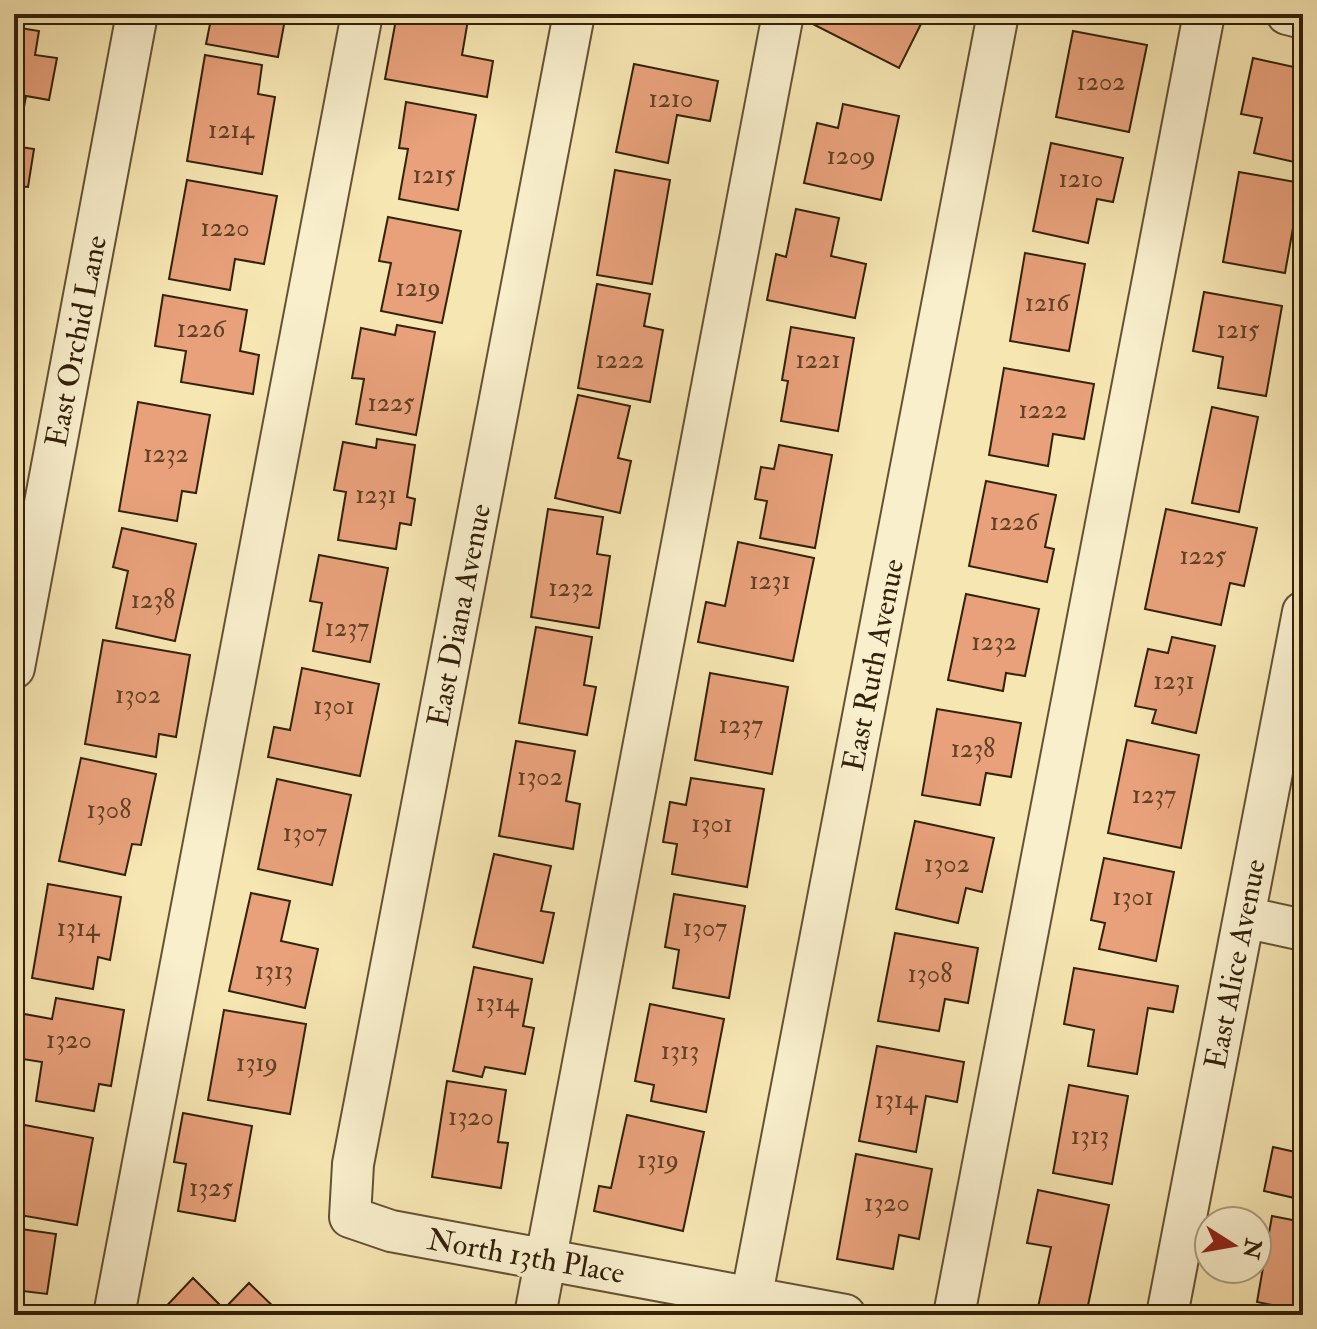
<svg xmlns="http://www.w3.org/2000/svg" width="1317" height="1329" viewBox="0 0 1317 1329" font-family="'IM FELL Double Pica',serif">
<rect width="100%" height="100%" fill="#f6e6b2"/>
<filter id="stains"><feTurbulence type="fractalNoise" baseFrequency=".0025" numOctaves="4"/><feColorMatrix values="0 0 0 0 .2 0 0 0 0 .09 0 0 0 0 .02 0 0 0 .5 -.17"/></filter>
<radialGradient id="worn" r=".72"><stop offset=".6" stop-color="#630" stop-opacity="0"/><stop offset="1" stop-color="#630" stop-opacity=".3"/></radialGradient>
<path fill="#e8a17b" stroke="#33210a" stroke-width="2" d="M212 14H286L278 57 206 44Z
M397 14H469L462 55 493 61 487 97 385 79Z
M798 14H926L899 68 797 16Z
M14 27 39 31 35 55 57 58 49 100 26 96 20 129 14 128Z
M1073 31 1147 45 1129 132 1056 117Z
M205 55 262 65 258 94 275 97 262 174 187 161Z
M1253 58 1303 69V164L1254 153 1262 118 1241 114Z
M634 64 718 81 710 121 677 115 668 163 616 152Z
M406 102 476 115 458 210 399 199 408 149 399 148Z
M843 104 899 116 881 200 804 183 817 123 838 128Z
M1051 143 1123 158 1113 202 1097 199 1088 243 1033 231Z
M14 146 34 149 28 187 14 186Z
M615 170 670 180 652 284 597 275Z
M1239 172 1301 183 1285 273 1223 262Z
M187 180 277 196 264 264 235 259 230 290 169 279Z
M796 209 839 218 831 256 866 264 855 318 767 300 776 254 786 257Z
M388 217 461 231 442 323 381 311 391 263 379 261Z
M1025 253 1085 264 1069 351 1010 341Z
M597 284 650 294 644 326 663 330 650 402 578 388Z
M1204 292 1282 306 1266 396 1218 388 1223 357 1193 351Z
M163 295 247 310 240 351 259 355 253 394 181 382 186 351 155 346Z
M397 325 435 332 416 435 356 424 364 379 352 378 361 328 395 335Z
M791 327 854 338 838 431 781 421 788 381 782 380Z
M1004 368 1094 384 1084 439 1053 434 1048 466 989 455Z
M578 395 630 406 618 458 631 461 620 513 555 498Z
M138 402 210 415 196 493 182 491 177 521 119 511Z
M1212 407 1258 417 1239 512 1192 503Z
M377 439 415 445 407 497 415 499 411 525 400 523 396 549 338 540 346 492 334 490 343 442 376 448Z
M779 445 832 455 815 548 760 538 767 501 755 499 761 467 774 469Z
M986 481 1056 495 1045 547 1054 549 1047 582 969 566Z
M548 509 603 517 597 554 610 556 599 628 531 617Z
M1166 509 1257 528 1244 586 1230 583 1221 625 1145 609Z
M122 528 196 544 175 641 116 628 128 571 113 567Z
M738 542 814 558 793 661 698 642 706 602 725 606Z
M319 555 388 568 370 662 313 651 322 603 310 601Z
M966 594 1039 609 1025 676 1006 673 1003 691 948 680Z
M536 627 592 637 584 685 596 687 587 735 519 723Z
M1172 637 1215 646 1196 733 1152 723 1156 710 1135 706 1148 649 1168 653Z
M103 640 190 655 176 737 159 734 156 757 85 744Z
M302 668 379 684 360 776 268 757 274 727 290 730Z
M710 673 788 687 772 774 695 760Z
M937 709 1021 723 1011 777 986 773 980 805 922 795Z
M1127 740 1199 755 1181 848 1108 833Z
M516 741 575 751 566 801 580 804 573 849 499 836Z
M81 758 156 774 141 845 132 844 125 875 59 861Z
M691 778 764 789 747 887 672 874 677 844 663 842 670 802 686 805Z
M277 779 351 795 332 885 258 869Z
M915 821 994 838 982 892 966 888 958 923 896 909Z
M494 854 551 866 541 911 554 913 543 963 473 947Z
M1104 858 1174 872 1156 961 1099 949 1105 923 1091 920Z
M48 884 121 897 110 960 98 957 93 989 32 978Z
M251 893 290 901 281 941 318 949 305 1008 229 991Z
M674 894 745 906 729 998 673 988 679 950 665 947Z
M895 933 978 948 968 1003 945 999 939 1031 878 1021Z
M474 967 532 979 523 1026 534 1028 525 1074 485 1067 482 1077 453 1071Z
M1074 968 1178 986 1173 1012 1148 1008 1137 1074 1088 1066 1094 1030 1064 1024Z
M56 998 124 1010 111 1086 99 1084 94 1111 36 1101 42 1062 16 1058 24 1014 52 1019Z
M650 1004 724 1019 706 1112 651 1101 654 1085 635 1081Z
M224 1010 306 1024 290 1114 208 1100Z
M877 1046 964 1062 957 1102 926 1096 916 1152 859 1141Z
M447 1081 506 1090 498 1142 508 1143 501 1188 432 1177Z
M1069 1085 1128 1096 1112 1184 1053 1173Z
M183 1113 252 1126 235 1221 178 1211 186 1164 174 1162Z
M627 1115 704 1132 683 1231 594 1211 599 1186 611 1188Z
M14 1123 93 1138 77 1225 14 1214Z
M1303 1140V1200L1264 1191 1273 1147 1300 1153Z
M856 1154 932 1169 919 1239 899 1235 893 1269 837 1259Z
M1038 1190 1109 1205 1086 1315H1050L1037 1312 1051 1247 1027 1243Z
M1272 1216 1303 1222V1311L1257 1302Z
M14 1228 56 1234 47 1294 15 1290 14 1297Z
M193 1278 224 1309 249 1283 282 1315H158Z"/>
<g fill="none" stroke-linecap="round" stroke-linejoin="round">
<g stroke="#645234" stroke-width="44">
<path id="minor" d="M574 14 353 1164 350 1217 391 1231 845 1315
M1287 14 1303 18
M14 668 137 14
M1244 917 1303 930
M114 1315 362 14
M535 1315 783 14
M748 1315 998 14
M954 1315 1204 14
M1167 1315 1303 612"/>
</g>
<use href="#minor" stroke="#f9efcd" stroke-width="40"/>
</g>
<g text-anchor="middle" stroke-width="8" stroke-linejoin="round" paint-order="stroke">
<g font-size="26" fill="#604126">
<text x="1101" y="90">1202</text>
<text x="671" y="107">1210</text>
<text x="231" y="138">1214</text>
<text x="851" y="164">1209</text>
<text x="434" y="183">1215</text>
<text x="1081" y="187">1210</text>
<text x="225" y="236">1220</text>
<text x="418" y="296">1219</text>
<text x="1047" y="311">1216</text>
<text x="201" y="337">1226</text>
<text x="1238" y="338">1215</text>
<text x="620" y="368">1222</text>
<text x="818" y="368">1221</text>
<text x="391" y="411">1225</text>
<text x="1043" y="418">1222</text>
<text x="166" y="462">1232</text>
<text x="376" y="503">1231</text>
<text x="1014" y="530">1226</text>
<text x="1203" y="564">1225</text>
<text x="770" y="589">1231</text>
<text x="571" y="596">1232</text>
<text x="153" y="608">1238</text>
<text x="347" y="636">1237</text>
<text x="994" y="650">1232</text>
<text x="1174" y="689">1231</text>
<text x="138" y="703">1302</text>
<text x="334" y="714">1301</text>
<text x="741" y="733">1237</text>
<text x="973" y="757">1238</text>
<text x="540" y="785">1302</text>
<text x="1154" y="803">1237</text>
<text x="109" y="818">1308</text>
<text x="712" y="832">1301</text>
<text x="305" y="841">1307</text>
<text x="947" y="872">1302</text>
<text x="1133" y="905">1301</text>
<text x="78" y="936">1314</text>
<text x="705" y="936">1307</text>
<text x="274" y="979">1313</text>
<text x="930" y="982">1308</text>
<text x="497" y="1011">1314</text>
<text x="69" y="1048">1320</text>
<text x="680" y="1059">1313</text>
<text x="257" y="1071">1319</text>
<text x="896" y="1108">1314</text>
<text x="471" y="1125">1320</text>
<text x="1090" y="1144">1313</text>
<text x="658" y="1168">1319</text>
<text x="211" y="1196">1325</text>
<text x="887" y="1211">1320</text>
</g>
<g font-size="30" fill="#33210a" stroke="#f9efcd">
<text transform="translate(76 341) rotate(-79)" y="10">East Orchid Lane</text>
<text transform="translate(459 615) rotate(-79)" y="10">East Diana Avenue</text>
<text transform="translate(873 665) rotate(-79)" y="10">East Ruth Avenue</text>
<text transform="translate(1235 964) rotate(-79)" y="10">East Alice Avenue</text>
<text transform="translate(526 1256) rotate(10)" y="10">North 13th Place</text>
</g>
</g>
<rect width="1317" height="1329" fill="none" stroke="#f6e6b2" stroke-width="48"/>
<rect x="16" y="16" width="1285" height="1297" fill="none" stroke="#33210a" stroke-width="4"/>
<rect x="24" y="24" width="1269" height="1281" fill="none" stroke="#33210a" stroke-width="2"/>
<g transform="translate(1233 1245) rotate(101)"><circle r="38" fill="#f9efcd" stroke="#aa9d7f" stroke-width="2"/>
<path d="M0-6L14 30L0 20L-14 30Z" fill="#8f2418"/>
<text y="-12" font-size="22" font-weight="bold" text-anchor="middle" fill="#33210a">N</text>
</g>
<rect width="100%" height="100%" filter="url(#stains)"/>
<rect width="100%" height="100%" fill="url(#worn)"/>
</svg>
